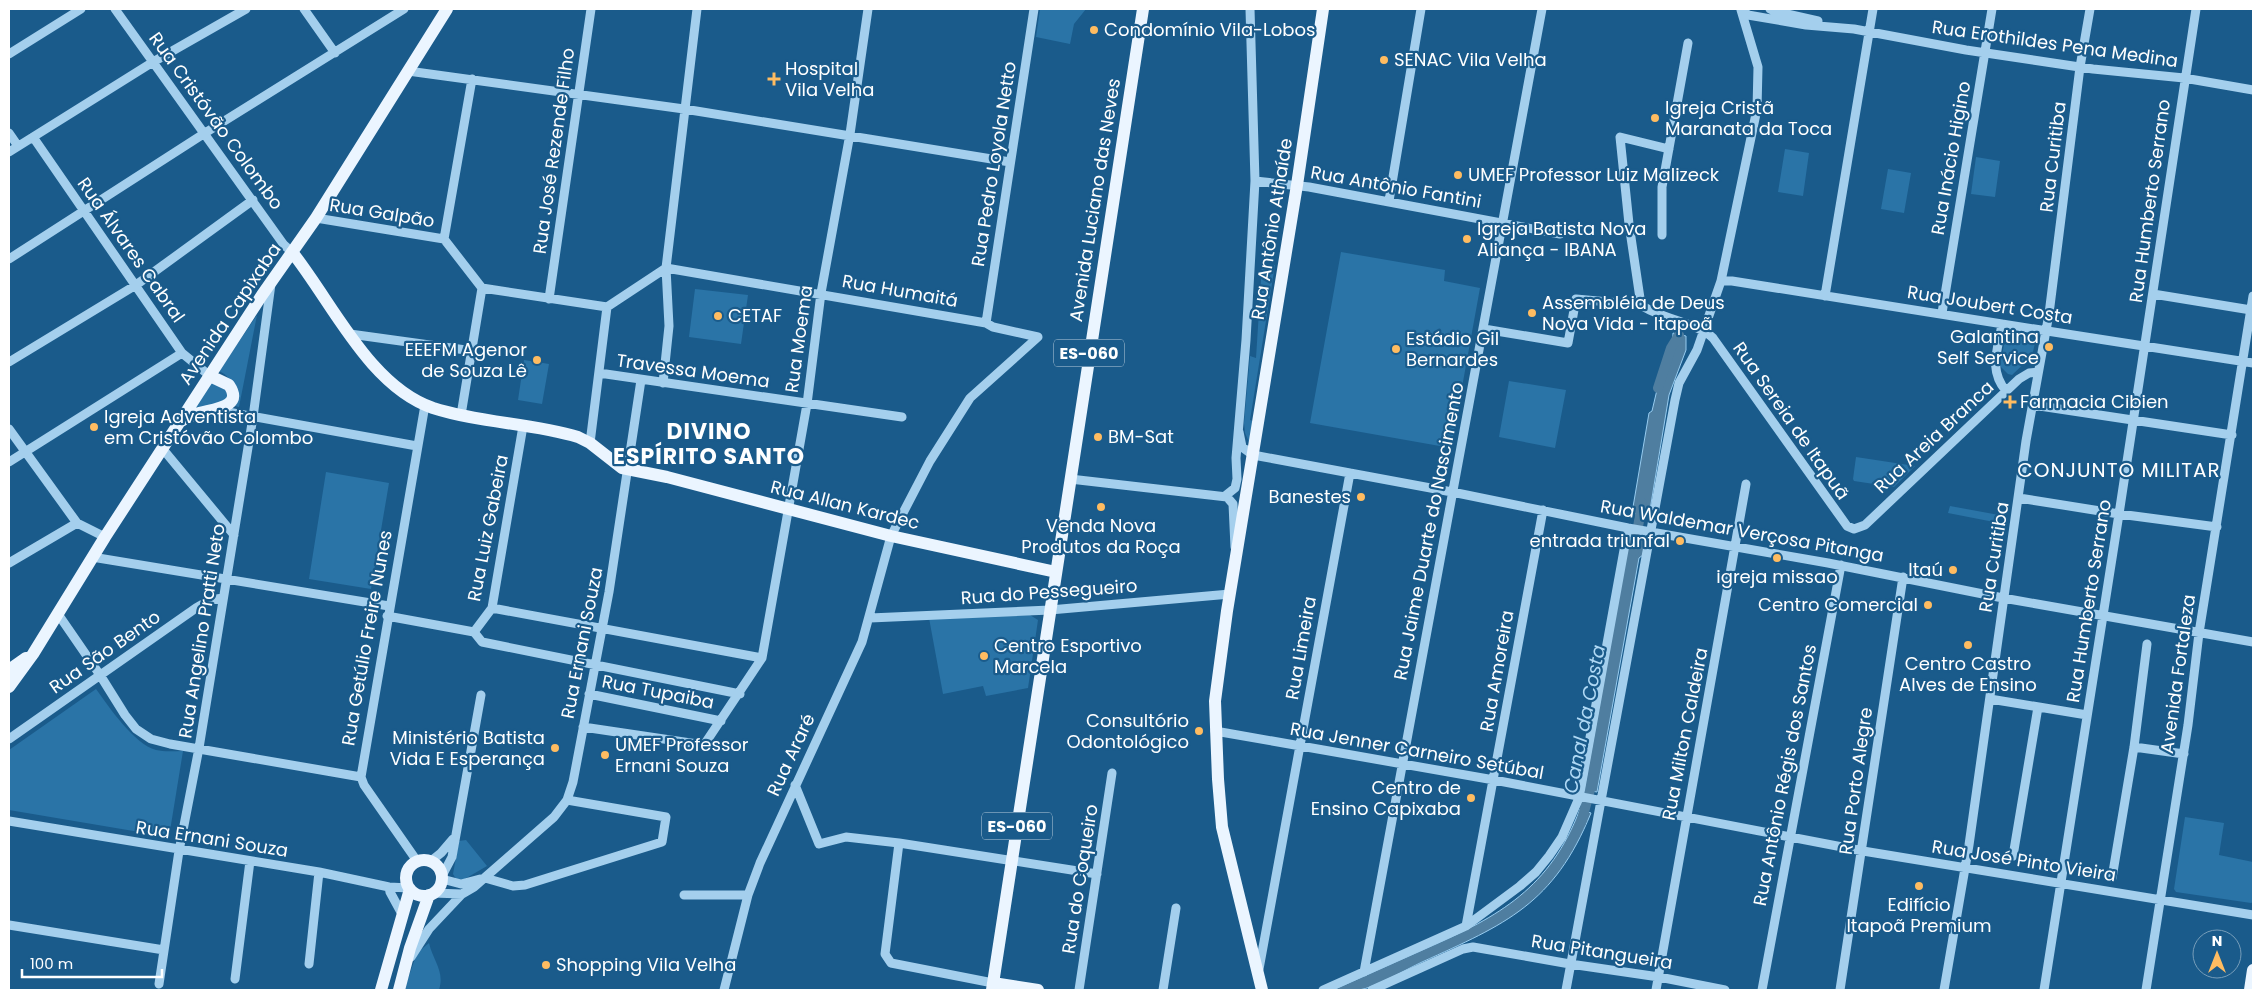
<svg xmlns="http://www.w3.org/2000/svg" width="2262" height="999" viewBox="0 0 2262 999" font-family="Poppins,sans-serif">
<rect width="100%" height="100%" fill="#1a5b8b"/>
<path fill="#2a74a7" d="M1040 9H1086L1074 24 1070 44 1036 37Z
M1785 149 1809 153 1803 196 1778 192Z
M1976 157 2000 161 1995 197 1971 194Z
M1888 169 1911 173 1904 213 1881 209Z
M1341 252 1445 270 1444 281 1480 288 1451 448 1310 423Z
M1262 264 1275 265 1250 420 1253 421 1249 442 1245 433 1244 423 1250 356 1256 358Z
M695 289 748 295 741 344 689 337Z
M257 315 239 407 235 406C234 389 235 379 219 371Z
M2009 335 2032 338 2035 343 2032 356 2012 375 2008 374 2000 366 2005 339Z
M524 360 549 364 542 404 518 400Z
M211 381 226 387 228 400 194 410Z
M1509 381 1566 390 1555 448 1499 437Z
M1856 457 1915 466 1894 487 1854 481 1853 479Z
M326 472 389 483 371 589 309 579Z
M1950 506 1999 515 1994 522 1948 513Z
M1030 615 1038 620 1028 688 986 696 983 686 943 694 929 618Z
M96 689C109 707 134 744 156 750 164 752 174 751 183 751L169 837 9 810V750Z
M2185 817 2224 823 2219 855 2253 862V902L2251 903 2176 892 2174 889Z
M466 840 487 866 463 880 456 879 453 874 459 841Z
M429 943C433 961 445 971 439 990H404L417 953Z"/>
<path fill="#4f7ea0" stroke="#97ccf0" d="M1673 333 1686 336V350L1669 395 1649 516 1632 513 1649 413 1652 411 1660 377C1673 368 1672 348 1673 333Z
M1633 537 1645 539 1643 555 1639 558 1597 792 1584 790 1629 540Z
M1580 809 1591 813C1554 904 1506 924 1422 962 1407 969 1374 988 1359 990 1351 992 1341 990 1333 990 1364 976 1396 962 1427 948 1500 916 1550 888 1580 809Z"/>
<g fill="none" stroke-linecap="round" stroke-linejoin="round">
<path stroke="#4f7ea0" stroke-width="10" d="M1658 388 1671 348 1679 335
M1634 551 1642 503
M1581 823 1593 779"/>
<path stroke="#a4cfed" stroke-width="9" d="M115 9 284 245 292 252
M304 9 335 53
M1741 9 1748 15 1806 25 1854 29 1966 50 2093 69 2184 78 2253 90
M1770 9 1774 11 1818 21
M9 54 81 9
M408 71 684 109 1010 162
M9 133 18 146
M33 137 182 353 210 376
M1669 149 1620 137 1629 224 1641 305C1661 319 1698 323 1713 338L1847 526 1854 529 1865 525 2019 379 2029 373 2038 372
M9 152 153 62 246 9
M1255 181 1309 187 1560 234
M1389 201 1421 9
M316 218 444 239
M1662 235V187L1688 43
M9 259 205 133 404 9
M666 268 986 323 993 327 1038 337
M1721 281H1732C1906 308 2079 337 2253 363
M482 288 607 307
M2153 294 2251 310
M1825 296 1873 9
M549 299 591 9
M1942 313 1992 9
M986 323 1034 9
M2002 324C1998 350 1988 369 2006 391
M1484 329 1568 343 1576 299 1641 305
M350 334 473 351
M9 362 136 285 253 200
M599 373 902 417
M663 383 669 326 666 268 697 9
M2033 405 2232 435
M217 410 417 446
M461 415 482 288 444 239 472 79
M9 429 77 523 105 537
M1239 432 1242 447 1253 455 1452 492 1628 528 1828 563 2003 598 2253 642
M590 443 607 307 666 268
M162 448 234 535
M9 462 182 353
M1070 479 1227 497 1233 504 1235 547
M1225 496 1235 488 1237 479 1236 458 1246 340 1255 181 1250 9
M2019 498 2119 514 2217 527
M92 557 389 606
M9 563 77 523
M492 608 762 658
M58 614 100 675 125 715 136 729 151 739 170 744 361 777
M387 616 474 632 482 642 740 694
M870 618 1050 610 1230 594
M474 632 492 608 523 426
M589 694 721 721
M1990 699 2087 715
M583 727 704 745 762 658 807 404 821 293 850 134 868 9
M1215 731 1494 780 1863 851 2253 915
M9 739 196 608 210 600 223 598
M2134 747 2184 754
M795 785 819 844 846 837 899 843 1097 874
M9 821 319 872 389 887 409 888
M899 843 885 954 891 963 993 983
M2013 856 2038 707
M417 861 364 785 361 777 425 405
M431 861 441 853 453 839
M442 876 452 857 481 695
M485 878 513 886 525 885 662 842 666 817 567 800
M2112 878 2134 747 2147 644
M442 879 461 884 480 879
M389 887 390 892 402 914
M433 893 462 894 474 887 554 817 567 800 573 782 609 592 641 380
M684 895H748
M9 925 164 950
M1466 926 1543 510
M411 957 429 929 462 894
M309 964 319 872
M1259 969 1350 473
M1364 972 1542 9
M235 979 250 861
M159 984 179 851 199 748 253 417 271 284
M724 990 748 895 760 863 862 642 891 536 930 461 970 398 1038 337
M1079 990 1112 773
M1163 990 1176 908
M1323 990 1466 926 1520 886 1536 872 1549 856 1562 837 1579 798 1628 528
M1372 990 1463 949 1473 947 1570 964 1659 977 1725 990
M1566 990 1675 400 1679 383 1697 350 1721 281 1757 109 1758 67 1741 10
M1656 990 1746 484
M1762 990 1841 565
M1840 990 1903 577
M1944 990 1969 845 2026 441 2049 314 2080 67 2090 9
M2044 990 2119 514 2196 9
M2146 990 2188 725 2199 633 2253 296"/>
<path stroke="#ebf5ff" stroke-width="12" d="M292 252C332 302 369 386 433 408 480 423 531 423 578 437L590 443 622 468 667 477 891 536 1056 572
M181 421C186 418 191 416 196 414 209 409 245 409 229 385L210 376
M9 670 26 658
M9 687 33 654 105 537 262 295 316 218 447 9
M406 878a18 18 0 1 1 36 0a18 18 0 1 1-36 0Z
M993 983 1038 990
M381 990 410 889
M399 990 410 948 429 895
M992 990 1143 9
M1262 990 1222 827 1218 779 1215 701 1227 611 1297 185 1323 9
M2250 990 2253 970"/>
</g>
<g fill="#ffbc61" stroke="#1a5b8b" stroke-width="2">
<circle cx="1094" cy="30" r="5"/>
<circle cx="1384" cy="60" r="5"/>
<path d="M771.5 71.5h5v5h5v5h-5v5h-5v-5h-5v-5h5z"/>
<circle cx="1655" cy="118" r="5"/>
<circle cx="1458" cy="175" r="5"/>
<circle cx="1467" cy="239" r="5"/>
<circle cx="1532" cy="313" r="5"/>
<circle cx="718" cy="316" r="5"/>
<circle cx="2049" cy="347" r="5"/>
<circle cx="1396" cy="349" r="5"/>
<circle cx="537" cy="360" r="5"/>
<path d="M2007.5 394.5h5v5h5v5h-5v5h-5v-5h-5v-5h5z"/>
<circle cx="94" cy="427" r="5"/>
<circle cx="1098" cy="437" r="5"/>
<circle cx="1361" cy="497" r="5"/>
<circle cx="1101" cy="507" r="5"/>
<circle cx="1680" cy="541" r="5"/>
<circle cx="1777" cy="558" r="5"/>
<circle cx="1953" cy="570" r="5"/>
<circle cx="1928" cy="605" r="5"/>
<circle cx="1968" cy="645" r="5"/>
<circle cx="984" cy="656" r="5"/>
<circle cx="1199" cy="731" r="5"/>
<circle cx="555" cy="748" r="5"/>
<circle cx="605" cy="755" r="5"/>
<circle cx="1471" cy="798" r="5"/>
<circle cx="1919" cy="886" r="5"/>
<circle cx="546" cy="965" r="5"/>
</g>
<g text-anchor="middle" stroke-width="4.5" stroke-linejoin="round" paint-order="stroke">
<g fill="#1a5b8b" stroke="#bacedc" stroke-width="1">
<rect x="1054" y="339.5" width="70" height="27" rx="4"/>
<rect x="982" y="812.5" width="70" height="27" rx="4"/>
</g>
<g font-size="16" font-weight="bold" fill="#fff">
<text x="1089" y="359">ES-060</text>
<text x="1017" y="832">ES-060</text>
</g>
<g font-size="18" fill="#fff" stroke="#1a5b8b" text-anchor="start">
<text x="1104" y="36">Condomínio Vila-Lobos</text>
<text x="1394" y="66">SENAC Vila Velha</text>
<text x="785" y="75">Hospital<tspan x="785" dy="21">Vila Velha</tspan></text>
<text x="1665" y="114">Igreja Cristã<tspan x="1665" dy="21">Maranata da Toca</tspan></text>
<text x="1468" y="181">UMEF Professor Luiz Malizeck</text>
<text x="1477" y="235">Igreja Batista Nova<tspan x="1477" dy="21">Aliança - IBANA</tspan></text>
<text x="1542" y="309">Assembléia de Deus<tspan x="1542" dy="21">Nova Vida - Itapoã</tspan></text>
<text x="728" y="322">CETAF</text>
<text x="2039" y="343" text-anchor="end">Galantina<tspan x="2039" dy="21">Self Service</tspan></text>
<text x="1406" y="345">Estádio Gil<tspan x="1406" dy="21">Bernardes</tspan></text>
<text x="527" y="356" text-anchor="end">EEEFM Agenor<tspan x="527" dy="21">de Souza Lê</tspan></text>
<text x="2020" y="408">Farmacia Cibien</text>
<text x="104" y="423">Igreja Adventista<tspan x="104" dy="21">em Cristóvão Colombo</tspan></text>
<text x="1108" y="443">BM-Sat</text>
<text x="1351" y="503" text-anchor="end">Banestes</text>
<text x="1101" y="532" text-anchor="middle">Venda Nova<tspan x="1101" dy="21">Produtos da Roça</tspan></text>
<text x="1670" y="547" text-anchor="end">entrada triunfal</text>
<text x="1943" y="576" text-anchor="end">Itaú</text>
<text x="1777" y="583" text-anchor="middle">igreja missao</text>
<text x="1918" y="611" text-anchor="end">Centro Comercial</text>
<text x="994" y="652">Centro Esportivo<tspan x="994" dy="21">Marcela</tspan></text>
<text x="1968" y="670" text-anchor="middle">Centro Castro<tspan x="1968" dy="21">Alves de Ensino</tspan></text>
<text x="1189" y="727" text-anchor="end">Consultório<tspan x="1189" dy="21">Odontológico</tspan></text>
<text x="545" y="744" text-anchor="end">Ministério Batista<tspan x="545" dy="21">Vida E Esperança</tspan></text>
<text x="615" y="751">UMEF Professor<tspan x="615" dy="21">Ernani Souza</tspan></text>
<text x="1461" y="794" text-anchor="end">Centro de<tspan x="1461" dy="21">Ensino Capixaba</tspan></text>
<text x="1919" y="911" text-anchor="middle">Edifício<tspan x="1919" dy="21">Itapoã Premium</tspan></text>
<text x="556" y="971">Shopping Vila Velha</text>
</g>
<g font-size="18" fill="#fff" stroke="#1a5b8b">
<text transform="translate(2055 44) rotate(8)" y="6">Rua Erothildes Pena Medina</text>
<text transform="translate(216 121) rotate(54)" y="6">Rua Cristóvão Colombo</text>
<text transform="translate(554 151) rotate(-82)" y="6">Rua José Rezende Filho</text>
<text transform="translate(2053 157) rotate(-83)" y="6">Rua Curitiba</text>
<text transform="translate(1951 158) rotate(-80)" y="6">Rua Inácio Higino</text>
<text transform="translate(994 164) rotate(-81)" y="6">Rua Pedro Loyola Netto</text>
<text transform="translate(1396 187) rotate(10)" y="6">Rua Antônio Fantini</text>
<text transform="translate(1095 200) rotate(-81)" y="6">Avenida Luciano das Neves</text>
<text transform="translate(2150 201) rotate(-82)" y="6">Rua Humberto Serrano</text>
<text transform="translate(382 213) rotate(9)" y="6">Rua Galpão</text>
<text transform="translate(1272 229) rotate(-81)" y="6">Rua Antônio Athaíde</text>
<text transform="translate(131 250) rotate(55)" y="6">Rua Álvares Cabral</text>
<text transform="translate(900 291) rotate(10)" y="6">Rua Humaitá</text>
<text transform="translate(1990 305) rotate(9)" y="6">Rua Joubert Costa</text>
<text transform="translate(230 314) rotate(-56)" y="6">Avenida Capixaba</text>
<text transform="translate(799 339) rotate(-82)" y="6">Rua Moema</text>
<text transform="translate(693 371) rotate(8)" y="6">Travessa Moema</text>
<text transform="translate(1791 421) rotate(55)" y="6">Rua Sereia de Itapuã</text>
<text transform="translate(1934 437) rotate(-43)" y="6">Rua Areia Branca</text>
<text transform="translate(845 505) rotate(14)" y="6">Rua Allan Kardec</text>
<text transform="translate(488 528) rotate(-79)" y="6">Rua Luiz Gabeira</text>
<text transform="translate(1429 531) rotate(-79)" y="6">Rua Jaime Duarte do Nascimento</text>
<text transform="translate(1742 531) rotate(10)" y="6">Rua Waldemar Verçosa Pitanga</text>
<text transform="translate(1994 557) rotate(-81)" y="6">Rua Curitiba</text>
<text transform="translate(1049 592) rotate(-4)" y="6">Rua do Pessegueiro</text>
<text transform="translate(2089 601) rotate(-81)" y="6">Rua Humberto Serrano</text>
<text transform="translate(202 631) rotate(-81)" y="6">Rua Angelino Pratti Neto</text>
<text transform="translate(367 638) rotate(-80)" y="6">Rua Getúlio Freire Nunes</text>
<text transform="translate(582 643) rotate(-79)" y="6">Rua Ernani Souza</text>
<text transform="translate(1301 648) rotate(-80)" y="6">Rua Limeira</text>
<text transform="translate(105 652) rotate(-35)" y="6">Rua São Bento</text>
<text transform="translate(1497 671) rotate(-80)" y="6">Rua Amoreira</text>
<text transform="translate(2178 674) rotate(-82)" y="6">Avenida Fortaleza</text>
<text transform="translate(658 692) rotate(11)" y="6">Rua Tupaiba</text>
<text transform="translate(1685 734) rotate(-79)" y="6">Rua Milton Caldeira</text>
<text transform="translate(1417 751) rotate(10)" y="6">Rua Jenner Carneiro Setúbal</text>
<text transform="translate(791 755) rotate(-65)" y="6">Rua Araré</text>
<text transform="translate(1785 775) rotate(-79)" y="6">Rua Antônio Régis dos Santos</text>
<text transform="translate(1856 781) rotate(-82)" y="6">Rua Porto Alegre</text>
<text transform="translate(212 839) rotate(9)" y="6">Rua Ernani Souza</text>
<text transform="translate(2024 861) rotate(9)" y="6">Rua José Pinto Vieira</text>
<text transform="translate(1080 879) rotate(-81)" y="6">Rua do Coqueiro</text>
<text transform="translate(1602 952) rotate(9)" y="6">Rua Pitangueira</text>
</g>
<g font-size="19" font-style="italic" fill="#b0d9f5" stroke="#1a5b8b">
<text transform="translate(1584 719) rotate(-79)" y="7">Canal da Costa</text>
</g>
<g font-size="20" letter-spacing="1" fill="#fff" stroke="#1a5b8b">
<text x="2119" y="477">CONJUNTO MILITAR</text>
</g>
<g font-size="22" font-weight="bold" letter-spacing="1" fill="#fff" stroke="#1a5b8b">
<text x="709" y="439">DIVINO<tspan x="709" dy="25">ESPÍRITO SANTO</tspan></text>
</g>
</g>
<rect width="2262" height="999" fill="none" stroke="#ffffff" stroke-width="20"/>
<g transform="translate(2217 954)"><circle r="24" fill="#1a5b8b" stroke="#769db9"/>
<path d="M0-4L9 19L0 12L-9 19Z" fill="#ffbc61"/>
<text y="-8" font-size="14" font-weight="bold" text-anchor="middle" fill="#ffffff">N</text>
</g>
<path d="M22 969v8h140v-8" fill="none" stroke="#ffffff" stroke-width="2.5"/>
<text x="30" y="969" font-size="15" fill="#ffffff" stroke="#1a5b8b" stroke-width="4" paint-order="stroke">100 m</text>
</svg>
